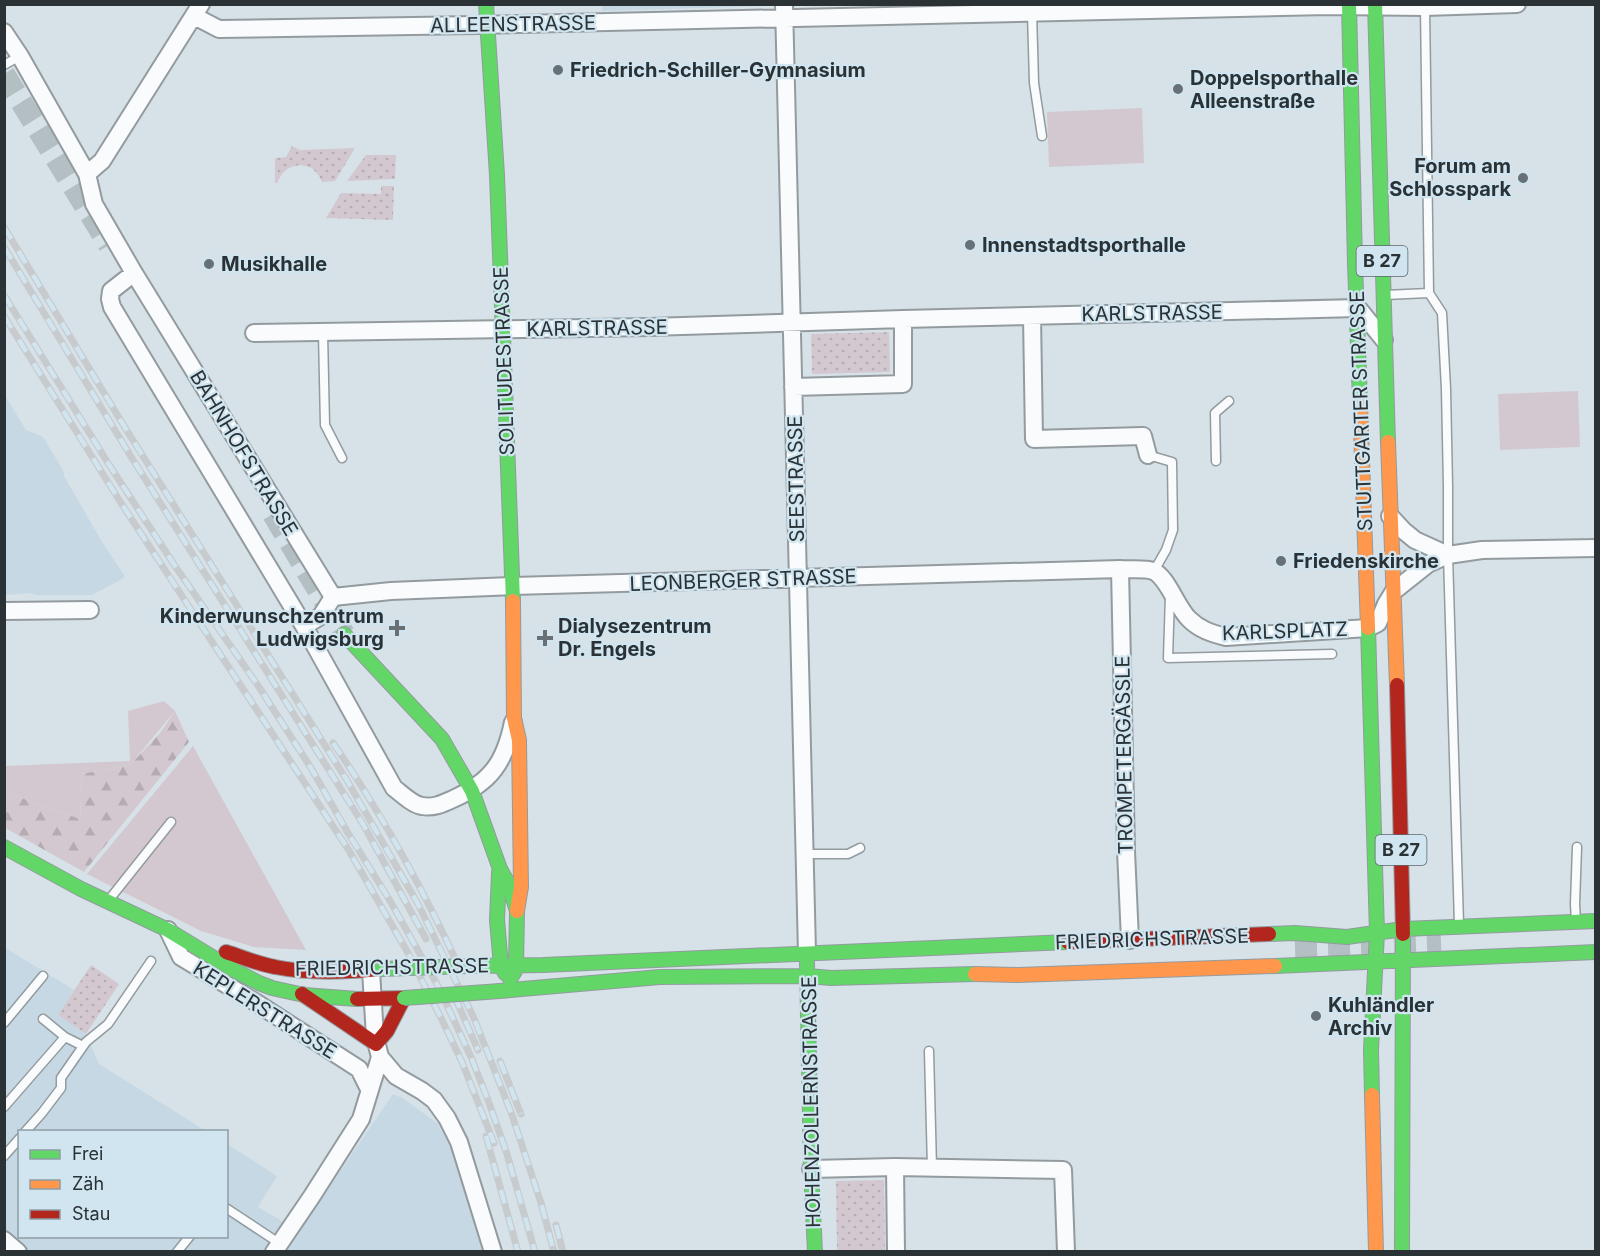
<svg xmlns="http://www.w3.org/2000/svg" width="1600" height="1256" viewBox="0 0 1600 1256" font-family="Inter,sans-serif">
<defs>
<pattern id="forest-firs" width="22" height="20" patternUnits="userSpaceOnUse" patternTransform="scale(1.5)"><rect width="22" height="20" fill="#d3c8d0"/><path d="M5 1l3.5 6h-7zM16 11l3.5 6h-7z" fill="#b5acb3"/></pattern>
<pattern id="park-dots" width="8" height="8" patternUnits="userSpaceOnUse" patternTransform="scale(1.5)"><rect width="8" height="8" fill="#d3c8d0"/><path d="M2 2h.1M6 6h.1" fill="none" stroke="#b5acb3" stroke-width="1.8" stroke-linecap="round"/></pattern>
</defs>
<rect width="100%" height="100%" fill="#d7e2e8"/>
<path fill="#c5d8e3" d="M602 5V4L765 5 762 6 602 11Z
M4 394 26 430 43 437 63 470 64 476 102 542 124 575V578L92 595H36L30 593 5 595Z
M4 947 74 990 58 1015 86 1034 99 1064 206 1131 20 1132V1236H226L227 1144 277 1176 258 1207 299 1231 393 1094 404 1099 437 1123 451 1148 485 1251H5Z"/>
<path fill="#d3c8d0" d="M1142 108 1144 163 1049 167 1047 112Z
M1578 391 1580 447 1500 450 1498 394Z
M164 701 175 711 131 764 82 774 80 819 5 792 4 766 130 761 128 711Z
M193 746 306 950 254 947 201 931 87 874Z"/>
<path fill="url(#forest-firs)" d="M175 711 189 742 84 872 5 828V792L80 819 82 774 131 764 160 733Z"/>
<path fill="url(#park-dots)" d="M292 146 300 150 355 148 335 181 322 182C313 158 285 161 277 183H275V158L286 157Z
M366 155H396L395 179 347 181Z
M381 186H394L393 220 326 218 341 193 381 194Z
M889 332 890 372 812 374 811 334Z
M91 965 119 984 86 1034 58 1015Z
M884 1180 885 1251H837L836 1181Z"/>
<g fill="none" stroke-linecap="round" stroke-linejoin="round">
<path stroke="#b4bfc4" stroke-width="22" stroke-dasharray="22 11" stroke-linecap="butt" d="M4 74 109 245
M273 514 344 634
M1295 948 1441 943"/>
<g stroke="#939b9f" stroke-width="11">
<path id="lane" d="M1425 7 1429 293 1442 313 1446 389 1448 486V555L1459 924
M1032 12 1034 83 1042 136
M4 65 20 56
M1385 295 1429 293
M323 333 325 425 342 458
M1148 455 1172 462 1173 530 1166 550 1154 571
M1216 461 1215 413 1229 401
M1170 595 1168 658 1332 654
M804 854H848L860 848
M108 901 171 822
M1576 922 1575 904 1577 847
M43 1019 65 1037
M4 1023 43 976
M929 1051 932 1168
M4 1107 65 1037 83 1046
M25 1132 42 1113 61 1088V1078L86 1042 108 1024 151 961
M4 1156 20 1138
M226 1208 279 1243
M177 1252 190 1236"/>
</g>
<g stroke="#939b9f" stroke-width="20">
<path id="street" d="M784 4 807 953
M194 16 219 29 476 25 1329 6 1425 7 1517 4
M4 32 20 56 87 174 94 204 134 273 333 597
M87 174 102 161 201 4
M134 273 111 291 110 299 112 307 304 626 394 788C402 794 413 805 422 806 434 808 442 804 453 799 491 782 505 762 513 722
M1032 316 1034 439 1143 436 1148 455
M254 333 650 327 903 319 1358 308 1384 340
M793 387 903 384V319
M1390 516 1404 531 1415 540 1448 555
M1120 569 1126 851 1130 940
M333 597 391 591 513 586 1120 569C1129 570 1145 568 1153 571 1167 576 1177 608 1189 619 1200 630 1211 633 1226 637L1368 628 1378 623 1386 604 1394 591 1428 564 1448 555 1482 550 1596 548
M4 611 90 610
M304 626 321 616 333 597
M168 930 181 957 255 1002 359 1069 369 1089
M371 970 375 1037 380 1057 396 1076 422 1091 434 1100 447 1118 459 1142 493 1252
M895 1167 896 1252
M811 1169 895 1167 1063 1170 1066 1252
M4 1240 18 1252
M274 1252 312 1196 361 1119 380 1057"/>
</g>
<g stroke="#939b9f" stroke-width="16">
<path id="fast" d="M486 4 497 175 513 601
M1349 4 1355 263 1360 402
M1375 4 1388 442
M1368 628 1377 933 1371 1050 1372 1095
M344 634 442 739 472 791 500 869 509 885 517 911 516 966 515 971 510 979
M4 847 81 889 168 930 232 969 259 983 272 988 304 995 357 999
M499 873 497 920 501 966 505 973 510 977
M1269 934 1295 933 1347 937 1403 929 1596 921
M807 963 811 1169 815 1252
M469 966 543 965 1068 942
M1275 966 1596 952
M500 991 660 977 808 976 831 978 975 974
M1402 1252 1403 934"/>
</g>
<g stroke="#939b9f" stroke-width="16">
<path id="slow" d="M1360 402 1368 628
M1388 442 1397 685
M513 601 514 718 519 740 521 887 517 911
M975 974 1018 975 1275 966
M1372 1095 1376 1252"/>
</g>
<g stroke="#939b9f" stroke-width="16">
<path id="jam" d="M1397 685 1403 934
M1068 942 1269 934
M226 952C242 957 258 964 275 967 310 974 346 972 381 969
M302 994 376 1044 387 1031 404 998 357 999"/>
</g>
<use href="#lane" stroke="#f9fbfc" stroke-width="8"/>
<use href="#street" stroke="#f9fbfc" stroke-width="16"/>
<use href="#fast" stroke="#63d668" stroke-width="14"/>
<use href="#slow" stroke="#ff974d" stroke-width="14"/>
<use href="#jam" stroke="#b3261e" stroke-width="14"/>
<g stroke="#c8cbcd" stroke-width="7">
<path id="rail" d="M4 227 124 426 348 782 418 904 473 1016 487 1051 512 1115 541 1203 554 1252
M4 247 130 455 363 824 426 939
M4 295 108 463 175 566 259 687 311 768 348 833 389 899 438 986 471 1057 488 1100 507 1154 535 1252
M4 316 121 503 348 849 408 953 442 1020 462 1062 494 1143
M333 743C382 814 423 889 459 967
M454 995 478 1050
M500 1061 521 1114
M486 1136 518 1252
M556 1225 563 1252"/>
</g>
<use href="#rail" stroke="#d0e5ef" stroke-width="4.5" stroke-dasharray="14" stroke-linecap="butt"/>
<g stroke="#939b9f" stroke-width="16" stroke-linecap="butt">
<path id="fast-bridge" d="M381 969 469 966
M404 998 500 991"/>
</g>
<use href="#fast-bridge" stroke="#63d668" stroke-width="14"/>
</g>
<g fill="#677074" stroke="#d0e5ef" stroke-width="2">
<circle cx="558" cy="70" r="6"/>
<circle cx="1178" cy="89" r="6"/>
<circle cx="1523" cy="178" r="6"/>
<circle cx="970" cy="245" r="6"/>
<circle cx="209" cy="264" r="6"/>
<circle cx="1281" cy="561" r="6"/>
<path d="M394 619h6v6h6v6h-6v6h-6v-6h-6v-6h6z"/>
<path d="M542 629h6v6h6v6h-6v6h-6v-6h-6v-6h6z"/>
<circle cx="1316" cy="1016" r="6"/>
</g>
<g text-anchor="middle" stroke-width="4.5" stroke-linejoin="round" paint-order="stroke">
<g fill="#d0e5ef" stroke="#5c686e" stroke-width="1.5">
<rect x="1356.5" y="246" width="51" height="30" rx="4.5"/>
<rect x="1375.5" y="835" width="51" height="30" rx="4.5"/>
</g>
<g font-size="18" font-weight="bold" fill="#2a3236">
<text x="1382" y="267">B 27</text>
<text x="1401" y="856">B 27</text>
</g>
<g font-size="20" fill="#2a3236" stroke="#d0e5ef">
<text transform="translate(513 24) rotate(-1)" y="7">ALLEENSTRASSE</text>
<text transform="translate(1152 313) rotate(-1)" y="7">KARLSTRASSE</text>
<text transform="translate(597 328) rotate(-1)" y="7">KARLSTRASSE</text>
<text transform="translate(504 361) rotate(-92)" y="7">SOLITUDESTRASSE</text>
<text transform="translate(1361 411) rotate(-92)" y="7">STUTTGARTER STRASSE</text>
<text transform="translate(244 453) rotate(59)" y="7">BAHNHOFSTRASSE</text>
<text transform="translate(796 479) rotate(-91)" y="7">SEESTRASSE</text>
<text transform="translate(743 580) rotate(-2)" y="7">LEONBERGER STRASSE</text>
<text transform="translate(1285 631) rotate(-2)" y="7">KARLSPLATZ</text>
<text transform="translate(1124 755) rotate(-91)" y="7">TROMPETERGÄSSLE</text>
<text transform="translate(1152 939) rotate(-2)" y="7">FRIEDRICHSTRASSE</text>
<text transform="translate(392 967) rotate(-1)" y="7">FRIEDRICHSTRASSE</text>
<text transform="translate(265 1010) rotate(32)" y="7">KEPLERSTRASSE</text>
<text transform="translate(811 1102) rotate(-91)" y="7">HOHENZOLLERNSTRASSE</text>
</g>
<g font-size="20" font-weight="bold" fill="#2a3236" stroke="#d0e5ef" text-anchor="start">
<text x="570" y="77">Friedrich-Schiller-Gymnasium</text>
<text x="1190" y="85">Doppelsporthalle<tspan x="1190" dy="23">Alleenstraße</tspan></text>
<text x="1511" y="173" text-anchor="end">Forum am<tspan x="1511" dy="23">Schlosspark</tspan></text>
<text x="982" y="252">Innenstadtsporthalle</text>
<text x="221" y="271">Musikhalle</text>
<text x="1293" y="568">Friedenskirche</text>
<text x="384" y="623" text-anchor="end">Kinderwunschzentrum<tspan x="384" dy="23">Ludwigsburg</tspan></text>
<text x="558" y="633">Dialysezentrum<tspan x="558" dy="23">Dr. Engels</tspan></text>
<text x="1328" y="1012">Kuhländler<tspan x="1328" dy="23">Archiv</tspan></text>
</g>
</g>
<rect width="1600" height="1256" fill="none" stroke="#2a3236" stroke-width="12"/>
<rect x="18" y="1130" width="210" height="108" fill="#d0e5ef" stroke="#8e9da5" stroke-width="1.5"/>
<rect x="30" y="1150" width="30" height="9" fill="#63d668" stroke="#8e9da5" stroke-width="1.5"/>
<text x="72" y="1160" font-size="18" fill="#2a3236">Frei</text>
<rect x="30" y="1180" width="30" height="9" fill="#ff974d" stroke="#8e9da5" stroke-width="1.5"/>
<text x="72" y="1190" font-size="18" fill="#2a3236">Zäh</text>
<rect x="30" y="1210" width="30" height="9" fill="#b3261e" stroke="#8e9da5" stroke-width="1.5"/>
<text x="72" y="1220" font-size="18" fill="#2a3236">Stau</text>
</svg>
